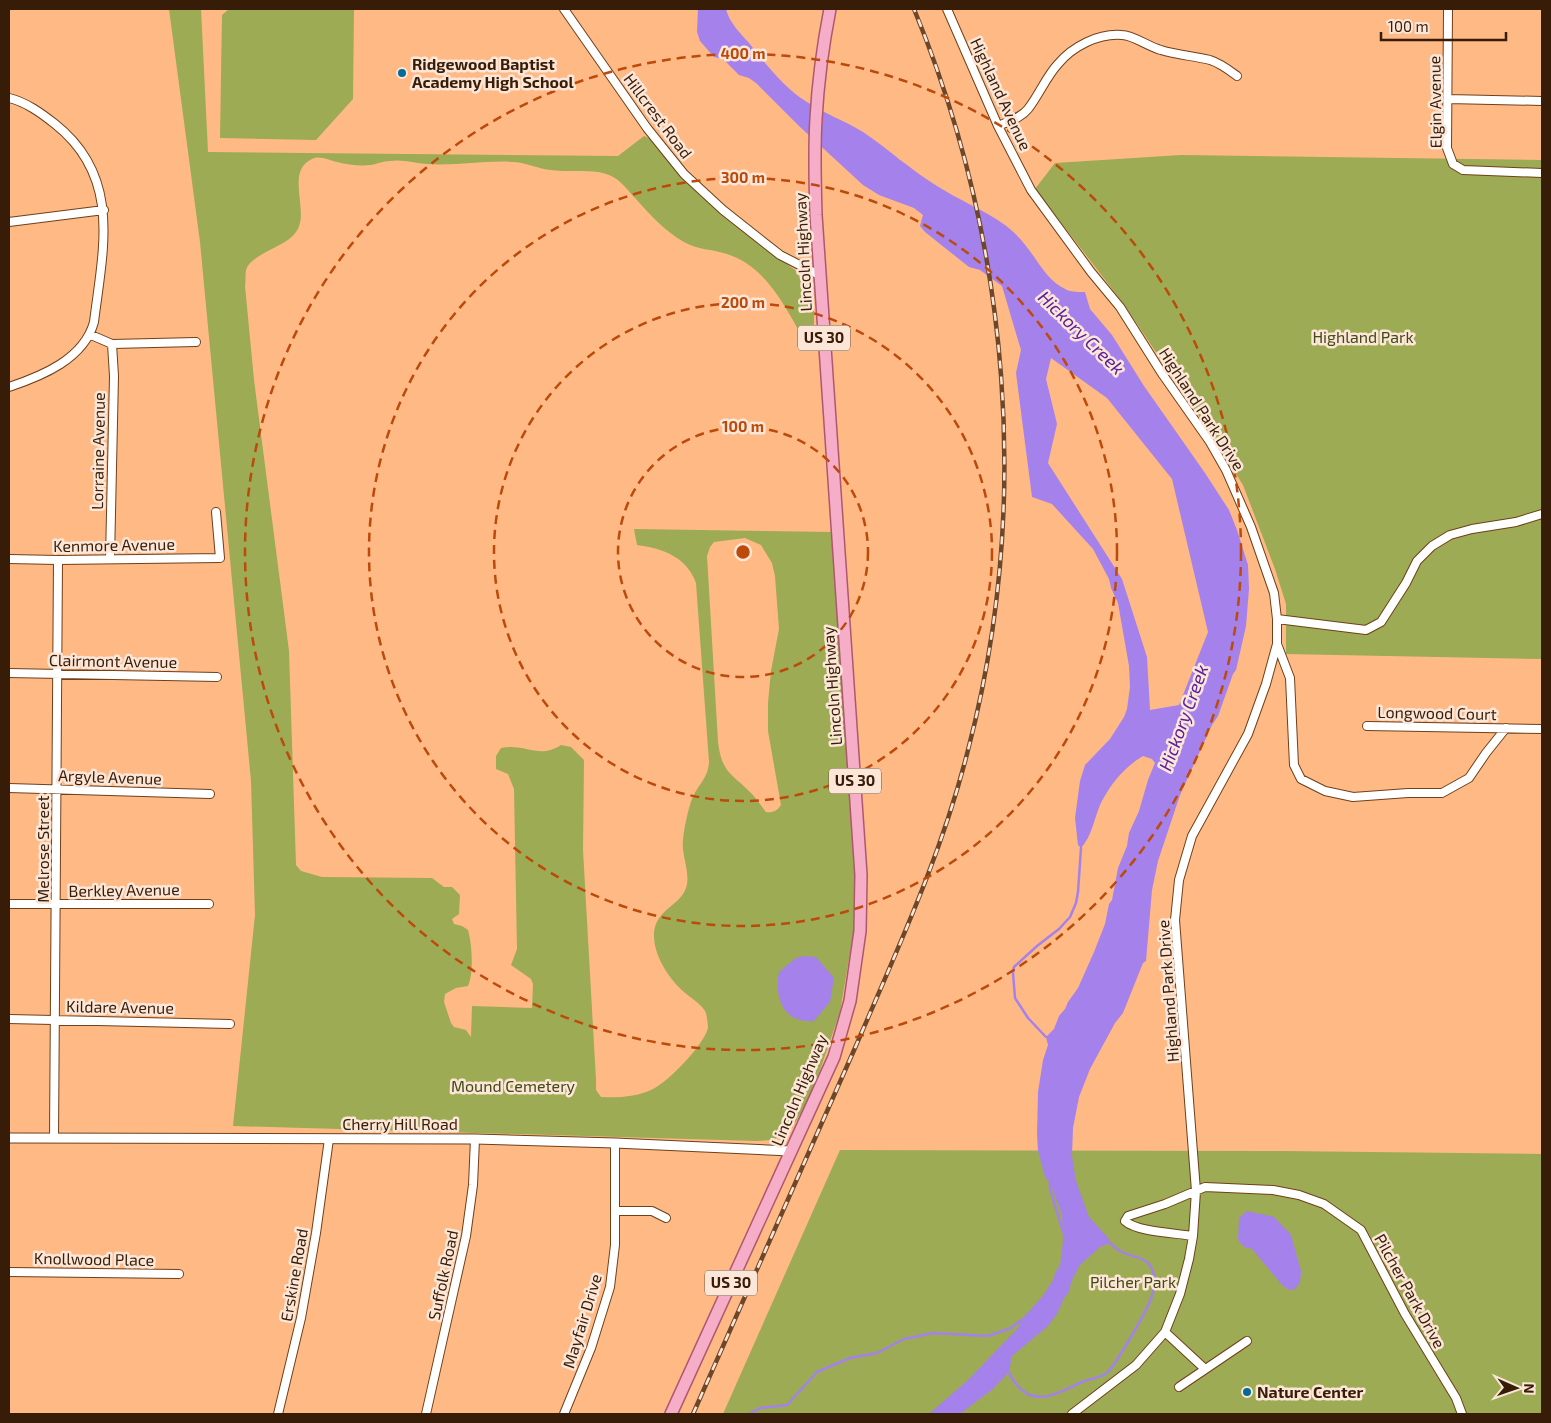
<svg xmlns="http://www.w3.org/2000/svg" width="1551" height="1423" viewBox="0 0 1551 1423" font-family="'Exo 2',sans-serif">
<rect width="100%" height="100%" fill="#feb985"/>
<path fill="#9cab54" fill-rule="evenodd" d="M169 9H201L208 152 618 156 644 136 651 139 700 195 744 232 795 270 809 292 814 308V325L806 333H800C783 302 763 265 727 254 713 249 697 250 684 242 666 232 650 215 636 199 629 192 623 183 615 178 599 167 570 173 551 170 539 169 527 163 514 162 486 160 456 166 427 164 415 163 402 159 390 161 383 161 377 164 371 165 360 166 348 165 337 162 329 160 320 155 312 159 284 172 311 212 296 232 285 248 251 253 246 270 245 275 246 281 245 286L254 380 289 651 296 865 301 871 322 877 432 878 444 887H452L460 895 459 914 452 919 454 924 462 926 468 930C472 944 474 973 468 986L456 988 445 994 444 1002 451 1023 454 1027 466 1030 471 1037 472 1006 532 1008 533 984 531 979 511 965 517 949 514 789 508 774 496 769V756L501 748C527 743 538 760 561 745L571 747 584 760 583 850 596 1080V1090L601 1097C618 1098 637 1097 653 1089 668 1082 704 1045 708 1028 708 1025 707 1017 706 1013 703 1005 691 998 684 992 669 979 653 955 654 933 656 909 680 906 686 888 691 873 681 855 683 840 684 829 688 809 692 799 698 784 708 779 709 762L696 583C687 557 662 548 637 545L634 529 833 532 856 899 853 935 840 1012 819 1073 805 1106 789 1133 771 1140 757 1141 233 1126 255 915 251 781 200 242ZM745 538 761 545 772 563 775 576 779 629 771 671 768 703V731L781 805C777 811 773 813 766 812 761 806 757 799 751 793 731 773 722 773 718 742L707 556 710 547 714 542Z
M229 9H354L353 99 316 140 220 138 222 15Z
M1181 155 1542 160V659L1286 654V604L1275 569 1243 485 1213 437 1123 303 1035 189 1055 163Z
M840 1150 1282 1151 1542 1154V1414H723Z"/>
<path fill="#a581ec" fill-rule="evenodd" d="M698 9H726C729 22 740 33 749 43 766 64 783 87 807 102 825 114 845 121 863 132 888 149 911 170 937 186 959 200 984 210 1005 225 1013 231 1020 238 1026 246 1039 262 1047 281 1067 290 1072 292 1080 292 1085 292L1090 309 1112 335 1144 386 1205 473 1229 510 1237 530 1248 565 1249 589 1246 626 1236 670 1233 674 1218 716 1212 725 1180 795 1158 861 1152 890 1146 961 1143 963 1123 1013 1115 1023 1090 1069 1079 1097 1073 1128 1072 1156 1076 1181 1089 1217 1109 1239 1110 1243 1100 1247 1080 1265 1072 1280 1068 1294 1064 1298 1057 1314 1048 1326 1012 1356 1009 1372 993 1389 960 1414H929L968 1380 1018 1328 1021 1320 1042 1297 1052 1282 1057 1269 1060 1266 1063 1240 1062 1215 1050 1183 1045 1177 1038 1151 1037 1135 1038 1092 1043 1060 1048 1045 1046 1037 1054 1029 1059 1016 1065 1009 1068 1002 1078 988 1094 952 1105 924 1109 904 1112 900 1118 868 1127 846 1129 833 1139 811 1148 780 1155 763 1152 759 1143 756C1124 767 1109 786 1100 805 1094 819 1092 836 1081 848L1078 845 1075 818 1080 781 1085 765 1110 739 1124 717 1127 709 1130 687 1129 666 1118 603 1111 588 1109 579 1093 549 1052 504 1032 497 1016 373 1021 350 1002 286 980 270 969 267 925 232 920 226 923 215 914 208 879 195 863 185 799 126 756 83 749 78 739 75 723 59 714 57 700 41 697 32ZM1051 358 1107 398 1172 479 1208 632 1179 705 1150 710 1147 657 1122 579 1048 463 1057 424 1046 379Z
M804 956 816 957 834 978 830 1002 814 1021C783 1024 774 997 779 972L796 958Z
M1247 1211 1274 1217 1291 1235 1301 1271 1300 1283 1295 1289 1289 1290 1282 1285 1252 1249 1244 1247 1238 1240 1239 1218Z"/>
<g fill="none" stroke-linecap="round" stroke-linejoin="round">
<path stroke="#a581ec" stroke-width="2.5" d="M1046 1037 1028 1018 1015 998 1013 973 1014 967 1037 946 1059 929 1070 917 1076 903 1078 892 1081 848
M1050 1180V1189L1063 1232
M1009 1372C1012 1380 1015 1384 1022 1390 1040 1406 1064 1390 1082 1382 1089 1379 1100 1378 1107 1373 1115 1366 1146 1312 1150 1301 1155 1289 1157 1275 1149 1264 1143 1256 1130 1257 1122 1252 1118 1250 1113 1246 1110 1243
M749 1414 760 1408 787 1405 817 1372 850 1358 877 1353 904 1339 933 1333 988 1336 1011 1328 1021 1320"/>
<g stroke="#6f4019" stroke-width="10">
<path id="minor" d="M564 9 647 128 684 174 723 210 780 255 819 275
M947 9 998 126 1031 190 1091 272 1120 307 1163 375 1210 442 1226 470 1251 527 1274 593 1277 619V644L1266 684 1248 734 1192 836 1179 880 1175 920 1196 1191 1193 1236 1189 1259 1180 1294 1165 1332 1136 1365 1072 1414
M1448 9 1447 148 1453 164 1463 170 1542 173
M9 98C26 102 41 113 55 124 122 177 103 249 94 322 84 359 42 376 9 387
M1448 99 1542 101
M998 126C1009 121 1021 118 1028 109 1039 95 1046 77 1058 64 1073 46 1099 33 1122 35 1133 35 1149 47 1161 50 1177 55 1194 56 1210 60 1220 63 1229 70 1237 76
M9 222 104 210
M91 335 112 344 196 342
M9 559 58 560 220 558 216 512
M110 559 114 376 112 344
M1277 619 1366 630 1381 622 1406 583 1417 561 1432 546 1450 535 1472 529 1516 522 1542 514
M1277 644 1290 678 1294 765 1301 779 1325 791 1353 797 1408 793H1442L1469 778 1486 753 1506 728
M9 673 217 677
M1367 726 1542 729
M9 788 210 794
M9 904H209
M9 1019 230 1024
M54 1138 58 560
M615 1211H652L666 1218
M1193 1236C1176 1233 1137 1232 1125 1221L1128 1216 1165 1204 1205 1187 1273 1190 1299 1195 1324 1204 1361 1230 1405 1314 1456 1398 1462 1414
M9 1272 179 1274
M1165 1332 1205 1369
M1179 1387 1247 1341
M278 1414 301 1318 316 1233 329 1139
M426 1414 466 1236 473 1185 475 1139
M564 1414 591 1348 610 1287 615 1245V1143"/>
</g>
<g stroke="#6f4019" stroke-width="11">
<path id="tertiary" d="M9 1138 475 1139 615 1143 791 1151"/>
</g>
<g stroke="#ae586d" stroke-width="14">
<path id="primary" d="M671 1414 834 1057 850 1001 860 931 861 875 816 215C815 183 814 151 816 119 818 82 823 45 830 9"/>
</g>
<use href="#minor" stroke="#fff" stroke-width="8"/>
<use href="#tertiary" stroke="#fff" stroke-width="9"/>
<use href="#primary" stroke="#f5adc8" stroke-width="11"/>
<g stroke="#6d4729" stroke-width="4.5">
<path id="rail" d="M693 1414C747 1292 801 1170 855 1048 897 950 942 854 968 750 1032 505 1010 242 914 9"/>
</g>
<use href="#rail" stroke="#fce6d7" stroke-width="2.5" stroke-dasharray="8" stroke-linecap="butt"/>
</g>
<g fill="none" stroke="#bc4a0b" stroke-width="2.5" stroke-dasharray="9 6">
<circle cx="743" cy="552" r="125"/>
<circle cx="743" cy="552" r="249"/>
<circle cx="743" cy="552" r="374"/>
<circle cx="743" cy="552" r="498"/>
</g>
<g fill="#046a98" stroke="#fce6d7" stroke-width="2">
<circle cx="402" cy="73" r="5"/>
<circle cx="1247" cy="1392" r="5"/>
</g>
<g text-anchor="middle" stroke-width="5" stroke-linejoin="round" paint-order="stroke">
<g fill="#fce6d7" stroke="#725945" stroke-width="1">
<rect x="798" y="325.5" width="52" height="25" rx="4"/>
<rect x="829" y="768.5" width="52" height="25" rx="4"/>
<rect x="705" y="1270.5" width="52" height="25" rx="4"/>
</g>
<g font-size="15" font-weight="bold" fill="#371d07">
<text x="824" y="343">US 30</text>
<text x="855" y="786">US 30</text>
<text x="731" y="1288">US 30</text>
</g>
<g font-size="16" font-weight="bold" fill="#371d07" stroke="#fce6d7" text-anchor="start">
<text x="412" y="70">Ridgewood Baptist<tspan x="412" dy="18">Academy High School</tspan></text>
<text x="1257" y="1398">Nature Center</text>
</g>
<g font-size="16" fill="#371d07" stroke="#fce6d7">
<text transform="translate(1001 94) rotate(65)" y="6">Highland Avenue</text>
<text transform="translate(1435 102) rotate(-91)" y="6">Elgin Avenue</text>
<text transform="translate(658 116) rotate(53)" y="6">Hillcrest Road</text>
<text transform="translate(803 252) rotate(-93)" y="6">Lincoln Highway</text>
<text transform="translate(1202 409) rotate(57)" y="6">Highland Park Drive</text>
<text transform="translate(98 451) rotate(-89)" y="6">Lorraine Avenue</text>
<text transform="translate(114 545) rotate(-1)" y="6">Kenmore Avenue</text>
<text transform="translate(113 661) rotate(1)" y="6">Clairmont Avenue</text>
<text transform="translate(832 686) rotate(-94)" y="6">Lincoln Highway</text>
<text transform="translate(1437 713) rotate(1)" y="6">Longwood Court</text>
<text transform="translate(110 777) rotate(2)" y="6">Argyle Avenue</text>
<text transform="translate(43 849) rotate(-90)" y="6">Melrose Street</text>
<text transform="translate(124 890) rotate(-1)" y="6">Berkley Avenue</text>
<text transform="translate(1168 991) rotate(-94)" y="6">Highland Park Drive</text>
<text transform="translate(120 1007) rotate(1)" y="6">Kildare Avenue</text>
<text transform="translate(799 1090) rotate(-67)" y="6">Lincoln Highway</text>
<text x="400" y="1130">Cherry Hill Road</text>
<text transform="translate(94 1259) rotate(1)" y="6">Knollwood Place</text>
<text transform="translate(294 1275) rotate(-80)" y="6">Erskine Road</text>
<text transform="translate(443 1275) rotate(-78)" y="6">Suffolk Road</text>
<text transform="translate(1410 1291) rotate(61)" y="6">Pilcher Park Drive</text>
<text transform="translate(582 1321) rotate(-73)" y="6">Mayfair Drive</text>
</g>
<g font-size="16" fill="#414a15" stroke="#fce6d7">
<text x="1363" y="343">Highland Park</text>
<text x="513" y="1092">Mound Cemetery</text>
<text x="1133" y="1288">Pilcher Park</text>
</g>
<g font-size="18" font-style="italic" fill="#59209e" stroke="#fce6d7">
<text transform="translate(1081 333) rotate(44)" y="6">Hickory Creek</text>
<text transform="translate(1184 718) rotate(-70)" y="6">Hickory Creek</text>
</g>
</g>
<circle cx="743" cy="552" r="8" fill="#bc4a0b" stroke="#fce6d7" stroke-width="2.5"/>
<g font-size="15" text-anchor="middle" font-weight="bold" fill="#bc4a0b" stroke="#fce6d7" stroke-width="5" stroke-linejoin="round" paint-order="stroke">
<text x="743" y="59">400 m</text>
<text x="743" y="183">300 m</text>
<text x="743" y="308">200 m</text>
<text x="743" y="432">100 m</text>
</g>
<rect width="1551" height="1423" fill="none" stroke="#371d07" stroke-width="20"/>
<g transform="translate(1516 1388) rotate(92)" stroke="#fce6d7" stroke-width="4" paint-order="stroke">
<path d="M0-4L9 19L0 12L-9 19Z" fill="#371d07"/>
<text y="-8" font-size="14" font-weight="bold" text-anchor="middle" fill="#371d07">N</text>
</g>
<path d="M1381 32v8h125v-8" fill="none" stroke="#371d07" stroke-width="2.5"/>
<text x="1388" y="32" font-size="15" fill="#371d07" stroke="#fce6d7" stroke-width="4" paint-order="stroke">100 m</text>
</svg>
